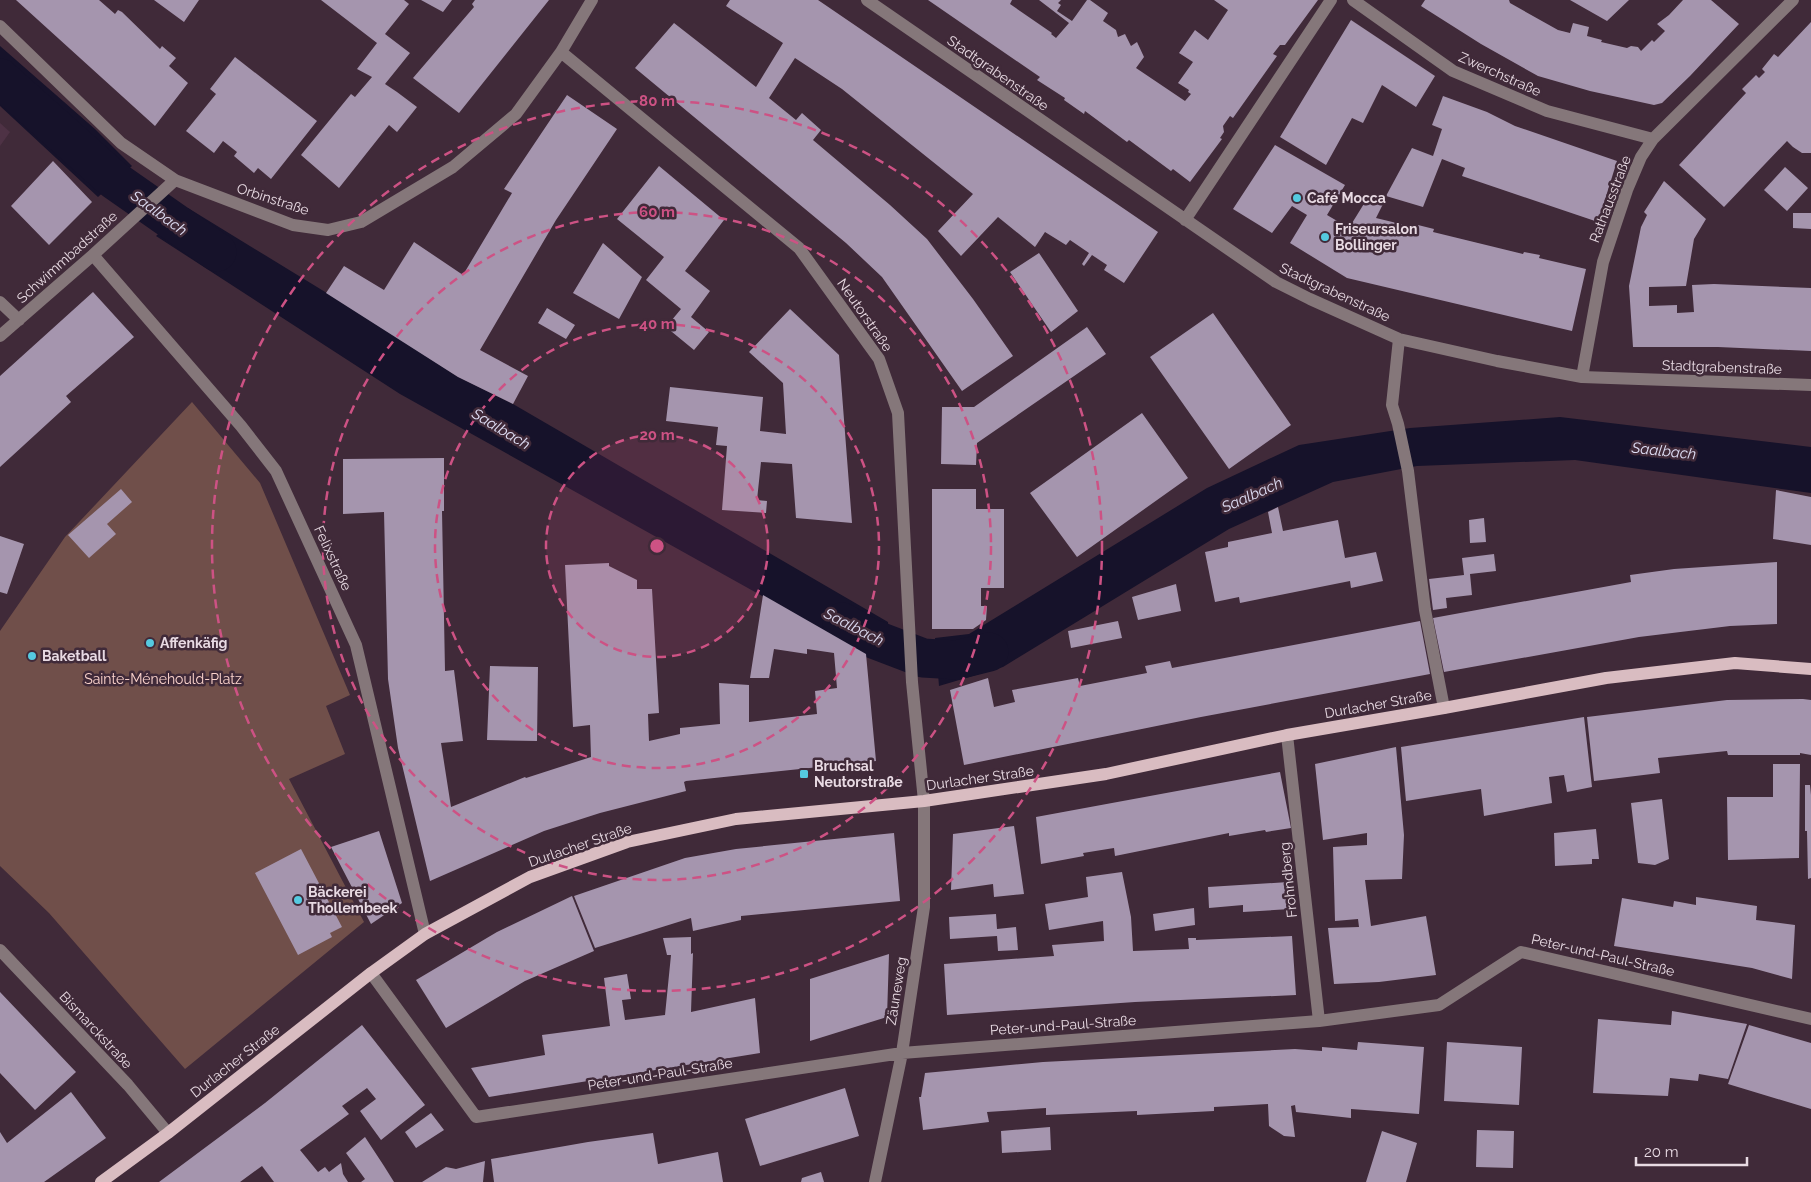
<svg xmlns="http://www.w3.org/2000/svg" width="1811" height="1182" viewBox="0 0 1811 1182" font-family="Raleway,sans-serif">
<rect width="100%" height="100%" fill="#402a39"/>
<path fill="#4e3245" d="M0 123 10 132 0 146Z"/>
<path fill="#704f4a" d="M192 402 260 483 350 695 326 706 345 754 289 779 364 922 185 1069 49 913 0 866V631L65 537Z"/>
<path fill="#16122a" d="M0 46 95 129 132 166 98 197 0 106Z
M188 208 366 317 458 377 513 404 888 622 890 665 866 654 400 394 156 236Z
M1560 417 1811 447V493L1575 460 1417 466 1333 482 1229 529 1003 667 939 686 935 638 969 634 1207 488 1299 445 1410 428Z"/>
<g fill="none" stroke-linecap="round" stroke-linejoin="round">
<path stroke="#16122a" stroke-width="39" d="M0 78 114 180 217 252
M842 622 868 637 923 658 957 660 989 652"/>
</g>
<path fill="#a595ae" d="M16 0H99L115 14 118 10 122 12 160 49 162 46 176 58 169 66 188 83 155 126Z
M154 0H199L184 22Z
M321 0H404L409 4 385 34 410 53 385 84 397 92 417 107 397 132 389 125 339 188 301 155 351 94 355 97 372 77 357 69 377 43Z
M421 0H452L443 12Z
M475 0H549L459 113 413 78 474 7 472 4Z
M730 0H818L1158 232 1124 283 1104 270 1107 265 1092 255 1084 266 1082 264 1089 253 1070 240 1066 245 1045 232 1035 247 998 217 961 256 938 231 973 194 842 89 795 58 769 98 796 120 802 113 821 130 813 140 890 205 927 239 973 299 1013 356 962 391 882 277 846 243 635 68 674 23 756 87 783 43 726 6Z
M928 0H1012L1010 4 1052 33 1051 34 1056 38 1069 23 1039 0H1061L1058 3 1061 5 1057 11 1072 21 1087 0H1090L1108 13 1103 21 1116 30 1118 37 1125 34 1131 46 1137 42 1144 57 1136 68 1185 101 1191 94 1188 92 1189 90 1178 83 1193 62 1179 53 1195 30 1208 40 1228 10 1214 0H1318L1285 45H1280L1273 54 1277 56 1233 118 1230 116 1223 126 1224 132 1220 138 1222 139 1190 182 1173 169 1171 171 1129 140 1127 142 1085 111 1084 114 1064 100 1065 98 1037 80 1040 77Z
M1425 0H1509L1510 3 1558 30 1570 33 1573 23 1589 27 1587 36 1602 40 1601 42 1627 48 1631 46 1638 47 1641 51 1652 40 1654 42 1665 31 1657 24 1669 15 1683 0H1711L1739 24 1690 76 1662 103 1654 105 1590 91 1538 76 1481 44 1421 6Z
M1570 0H1629L1607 21Z
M1351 20 1435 76 1416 107 1382 85 1363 123 1352 118 1326 165 1280 137Z
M1811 22V153H1802L1793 147 1787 141 1724 207 1679 165 1746 93 1742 89 1756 75 1759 78 1765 72 1762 69 1774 54 1778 57Z
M235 57 317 121 271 179 258 168 254 173 234 156 237 152 223 141 214 153 186 131 216 94 210 89Z
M567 95 617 129 556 220 480 350 528 376 513 404 458 377 326 293 344 266 384 290 414 242 463 275 512 193 504 189Z
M1443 96 1487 112 1515 126 1617 161 1598 222 1462 176 1465 168 1442 159 1423 207 1386 196 1412 148 1433 156 1442 129 1432 125Z
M1275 145 1345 185 1327 215 1349 228 1370 194 1384 202 1376 218 1417 228 1418 225 1434 229 1433 232 1523 254 1524 252 1540 255 1539 258 1586 269 1572 331 1347 278 1290 243 1307 215 1292 206 1272 233 1233 209Z
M53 161 92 202 49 245 11 206Z
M659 166 724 220 685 271 710 291 691 317 709 332 694 350 666 327 681 309 646 280 664 257 617 219Z
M1785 167 1808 188 1787 211 1764 190Z
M1664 181 1706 219 1694 239 1686 286 1649 287V306L1677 305V313L1694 312 1692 285 1714 284 1811 288V351L1718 347H1633L1629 286 1641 227 1647 215 1644 212Z
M1793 213H1811V229L1793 228Z
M603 243 642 277 619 319 573 293Z
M1039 253 1078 311 1051 332 1010 272Z
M93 292 134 337 66 396 71 402 0 467V376Z
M547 308 575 325 566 339 538 323Z
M790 309 839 355 852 523 796 518 792 464 761 462 757 500 767 501 766 513 722 510 727 446 716 445 718 427 666 421 670 387 763 397 760 431 786 434 783 383 749 352Z
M1213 313 1291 425 1229 469 1150 357Z
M1087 327 1106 354 977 443 976 465 941 464 942 407H974Z
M1142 413 1188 478 1077 557 1030 493Z
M444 458V511H442L445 671 454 670 463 741 441 743 451 807 525 777 526 778 591 757 590 725 573 727 565 565 609 563V566L637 580V589H652L659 713 648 714 649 741 680 734V728L720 724 719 683 749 685V722L817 714 815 691 837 688 834 653 807 649V654L774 649 769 678H750L763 595 866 654 876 761 686 781 684 782 686 791 600 813 544 831 430 881 398 748 388 679 384 512 343 514V459Z
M121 489 132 502 107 524 116 534 89 558 68 535Z
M932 489H976V509H1004V588H981V606H987L986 620 973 629H932Z
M1776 490 1811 497V545L1773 539Z
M1278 507 1283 531 1338 520 1345 558 1376 552 1383 581 1351 588 1350 581 1240 603 1239 597 1215 602 1205 552 1228 547V542L1272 533 1268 512Z
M1484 518 1486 542 1470 543 1469 520Z
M0 536 24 544 7 594 0 592Z
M1494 554 1496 571 1470 574 1472 595 1446 598 1447 608 1433 610 1429 579 1464 575 1462 558Z
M1777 562V624L1730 626 1639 637 1444 672 1433 618 1631 582 1630 575 1674 569Z
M1176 584 1181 611 1138 620 1132 597Z
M1118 621 1122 638 1071 648 1068 631Z
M1420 621 1430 674 1201 717 964 765 950 690 988 678 994 707 1015 702 1012 690 1078 678 1080 686 1147 673 1145 666 1170 661 1172 668Z
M490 666 538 667 537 741 487 740Z
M1803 699 1811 700V755L1800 753V755H1728L1727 751 1658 758 1660 773 1594 781 1587 717 1727 700Z
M1584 717 1592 787 1567 792 1564 775 1549 777 1552 803 1484 816 1481 789 1406 801 1401 747Z
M1396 747 1404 835 1402 879 1365 880 1371 926 1426 916 1436 975 1379 982 1334 984 1328 928 1359 927 1358 919 1335 921 1333 847 1367 845V833L1323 840 1315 764Z
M1773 764H1800L1799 858 1728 860 1727 797H1773Z
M1280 772 1291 828 1266 832 1265 830 1229 836V833L1115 856 1114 848 1083 853 1084 856 1041 864 1036 817Z
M1805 785H1810L1811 795V878L1808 879 1807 831H1805Z
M1662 799 1669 859 1655 865 1638 863 1631 803Z
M1014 826 1024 894 994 897 993 884 951 890 953 834Z
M1596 829 1599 859H1592V864L1555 866 1554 833Z
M379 831 402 903 371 924 331 847Z
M894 833 900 901 741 916V920L693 931 691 918 595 948 574 896 685 858 736 849Z
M301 849 342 927 330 933 332 937 298 955 255 873Z
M1122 872 1131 917 1133 951 1189 949 1188 938H1196V940L1292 936 1296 995 1135 1002 947 1015 944 964 1054 956 1052 945 1104 941 1103 921 1049 930 1045 904 1088 897 1086 877Z
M1288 882 1290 909 1243 912V905L1209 908 1208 887Z
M572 896 594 951 525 981 446 1028 416 980 497 932Z
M1696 897 1757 906 1756 920 1795 925 1792 979 1752 968 1614 946 1622 898 1673 907 1674 901 1696 905Z
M1194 908 1195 925 1155 931 1153 914Z
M996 914 997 929 1016 927 1018 950 998 951 997 936 950 939 949 917Z
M691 937V954L693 953 691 1012 755 998 760 1053 489 1097 471 1068 545 1055 542 1035 610 1026 604 978 627 974 631 999 622 1000 625 1020 665 1015 671 955H667L663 938Z
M889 954 887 1017 810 1041V979Z
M0 992 76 1072 35 1110 0 1073Z
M1672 1011 1747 1024 1728 1079 1699 1074 1698 1081 1670 1078 1668 1096 1593 1093 1598 1019 1671 1025Z
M362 1025 425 1105 381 1140 360 1111 376 1099 367 1088 342 1106 349 1114 300 1150 318 1172 325 1167 329 1172 341 1163 343 1174 348 1182H274L262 1166 240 1182H159L265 1103Z
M1749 1025 1811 1043V1109L1728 1084Z
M1358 1042 1424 1047 1419 1114 1351 1109V1118L1296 1112 1295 1105 1291 1106 1295 1137 1284 1136 1269 1126 1268 1104 1214 1107V1111L1137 1115V1111L1046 1115V1108L987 1112 989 1122 923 1130 919 1097H921L925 1073 1043 1062 1295 1049 1322 1051V1047L1357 1050Z
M1447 1042 1522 1047 1519 1105 1444 1101Z
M845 1088 859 1136 760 1166 745 1119Z
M71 1092 106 1138 44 1182H0V1132L7 1143Z
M431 1113 444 1130 416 1148 405 1132Z
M1050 1127 1051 1150 1002 1153 1001 1131Z
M1477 1130 1514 1131 1513 1168 1476 1167Z
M1382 1131 1417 1143 1406 1182H1366Z
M653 1133 658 1164 718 1152 723 1182H494L491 1159 588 1142Z
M365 1137 384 1166 394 1182H361L365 1179 346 1153Z
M485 1161 483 1182H422L446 1167 456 1169Z
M821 1172 824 1182H801L802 1178Z"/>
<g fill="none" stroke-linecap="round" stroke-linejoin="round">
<path stroke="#85777a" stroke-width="12" d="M867 0 1276 282 1310 299 1399 339 1497 361 1582 377 1811 385
M1353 0 1453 71 1547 111 1653 139
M0 26 121 143 175 180 293 225 328 230 361 222 453 167 516 114 561 52 592 0
M561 52 799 248 879 359 898 413 912 682 924 801V907L902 1053 875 1182
M1185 220 1331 0
M93 255 241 426 276 471 356 645 425 934
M0 302 19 320
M0 336 93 255 175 180
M1399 339 1392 405 1398 424 1408 471 1425 610 1444 708
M1582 377 1603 262 1627 190 1641 157 1653 139 1793 0
M1287 735 1319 1021
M0 950 128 1085 168 1133
M371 973 476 1117 902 1053 1319 1021 1439 1005 1521 952 1811 1019"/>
<path stroke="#d9bcc1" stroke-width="12" d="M101 1182 168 1133 371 973 425 934 530 877 627 842 736 819 924 801 1106 774 1287 735 1444 708 1606 678 1735 663 1811 669"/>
</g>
<circle cx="657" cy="546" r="111" fill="#cd5284" fill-opacity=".12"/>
<g fill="none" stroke="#cd5284" stroke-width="2.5" stroke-dasharray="9 6">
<circle cx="657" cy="546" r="111"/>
<circle cx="657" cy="546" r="222"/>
<circle cx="657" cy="546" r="334"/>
<circle cx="657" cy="546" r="445"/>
</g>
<g fill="#55cae0" stroke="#402a39" stroke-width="2">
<circle cx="1297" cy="198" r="5"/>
<circle cx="1325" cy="237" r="5"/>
<circle cx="150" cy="643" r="5"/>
<circle cx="32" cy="656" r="5"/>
<rect x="799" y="769" width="10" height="10" rx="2.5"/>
<circle cx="298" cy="900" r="5"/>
</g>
<g text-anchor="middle" stroke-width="5" stroke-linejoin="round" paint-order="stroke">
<g font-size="14" fill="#e8dae3" stroke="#402a39">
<text transform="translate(998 73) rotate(35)" y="5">Stadtgrabenstraße</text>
<text transform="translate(1500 74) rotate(24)" y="5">Zwerchstraße</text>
<text transform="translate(273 199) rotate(18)" y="5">Orbinstraße</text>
<text transform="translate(1610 199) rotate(-69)" y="5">Rathausstraße</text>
<text transform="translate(67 257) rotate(-42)" y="5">Schwimmbadstraße</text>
<text transform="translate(1335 292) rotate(25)" y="5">Stadtgrabenstraße</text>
<text transform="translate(865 315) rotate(55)" y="5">Neutorstraße</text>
<text transform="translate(1722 367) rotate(2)" y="5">Stadtgrabenstraße</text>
<text transform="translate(333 558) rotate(65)" y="5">Felixstraße</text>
<text transform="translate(1378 704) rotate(-10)" y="5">Durlacher Straße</text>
<text transform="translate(980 778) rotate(-8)" y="5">Durlacher Straße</text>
<text transform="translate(580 845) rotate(-19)" y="5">Durlacher Straße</text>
<text transform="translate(1288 880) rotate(-96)" y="5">Frohndberg</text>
<text transform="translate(1603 955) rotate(13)" y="5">Peter-und-Paul-Straße</text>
<text transform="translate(896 991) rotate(-81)" y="5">Zäuneweg</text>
<text transform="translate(1063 1025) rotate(-4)" y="5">Peter-und-Paul-Straße</text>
<text transform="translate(96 1030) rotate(47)" y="5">Bismarckstraße</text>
<text transform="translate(235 1061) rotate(-38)" y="5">Durlacher Straße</text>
<text transform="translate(660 1074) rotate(-9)" y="5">Peter-und-Paul-Straße</text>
</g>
<g font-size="14" font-weight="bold" fill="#e8dae3" stroke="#402a39" text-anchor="start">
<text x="1307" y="203">Café Mocca</text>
<text x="1335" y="234">Friseursalon<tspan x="1335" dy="16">Bollinger</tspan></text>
<text x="160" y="648">Affenkäfig</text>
<text x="42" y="661">Baketball</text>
<text x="814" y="771">Bruchsal<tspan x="814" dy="16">Neutorstraße</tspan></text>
<text x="308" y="897">Bäckerei<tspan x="308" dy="16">Thollembeek</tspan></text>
</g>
<g font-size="14" fill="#fcd4cd" stroke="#402a39">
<text x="163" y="684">Sainte-Ménehould-Platz</text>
</g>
<g font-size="15" font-style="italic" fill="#e0dff6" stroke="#402a39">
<text transform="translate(159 213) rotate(36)" y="5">Saalbach</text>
<text transform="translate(501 429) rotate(31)" y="5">Saalbach</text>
<text transform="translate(1664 451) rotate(6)" y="5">Saalbach</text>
<text transform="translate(1252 495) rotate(-24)" y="5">Saalbach</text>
<text transform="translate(854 627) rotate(27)" y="5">Saalbach</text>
</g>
</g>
<circle cx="657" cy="546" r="8" fill="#cd5284" stroke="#402a39" stroke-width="2.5"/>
<g font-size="15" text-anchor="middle" font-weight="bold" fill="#cd5284" stroke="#402a39" stroke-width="5" stroke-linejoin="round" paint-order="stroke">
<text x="657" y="106">80 m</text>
<text x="657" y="217">60 m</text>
<text x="657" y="329">40 m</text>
<text x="657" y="440">20 m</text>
</g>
<path d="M1636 1157v8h111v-8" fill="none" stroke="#e8dae3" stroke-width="2.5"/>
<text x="1644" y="1157" font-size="15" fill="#e8dae3" stroke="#402a39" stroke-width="4" paint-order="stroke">20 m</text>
</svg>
